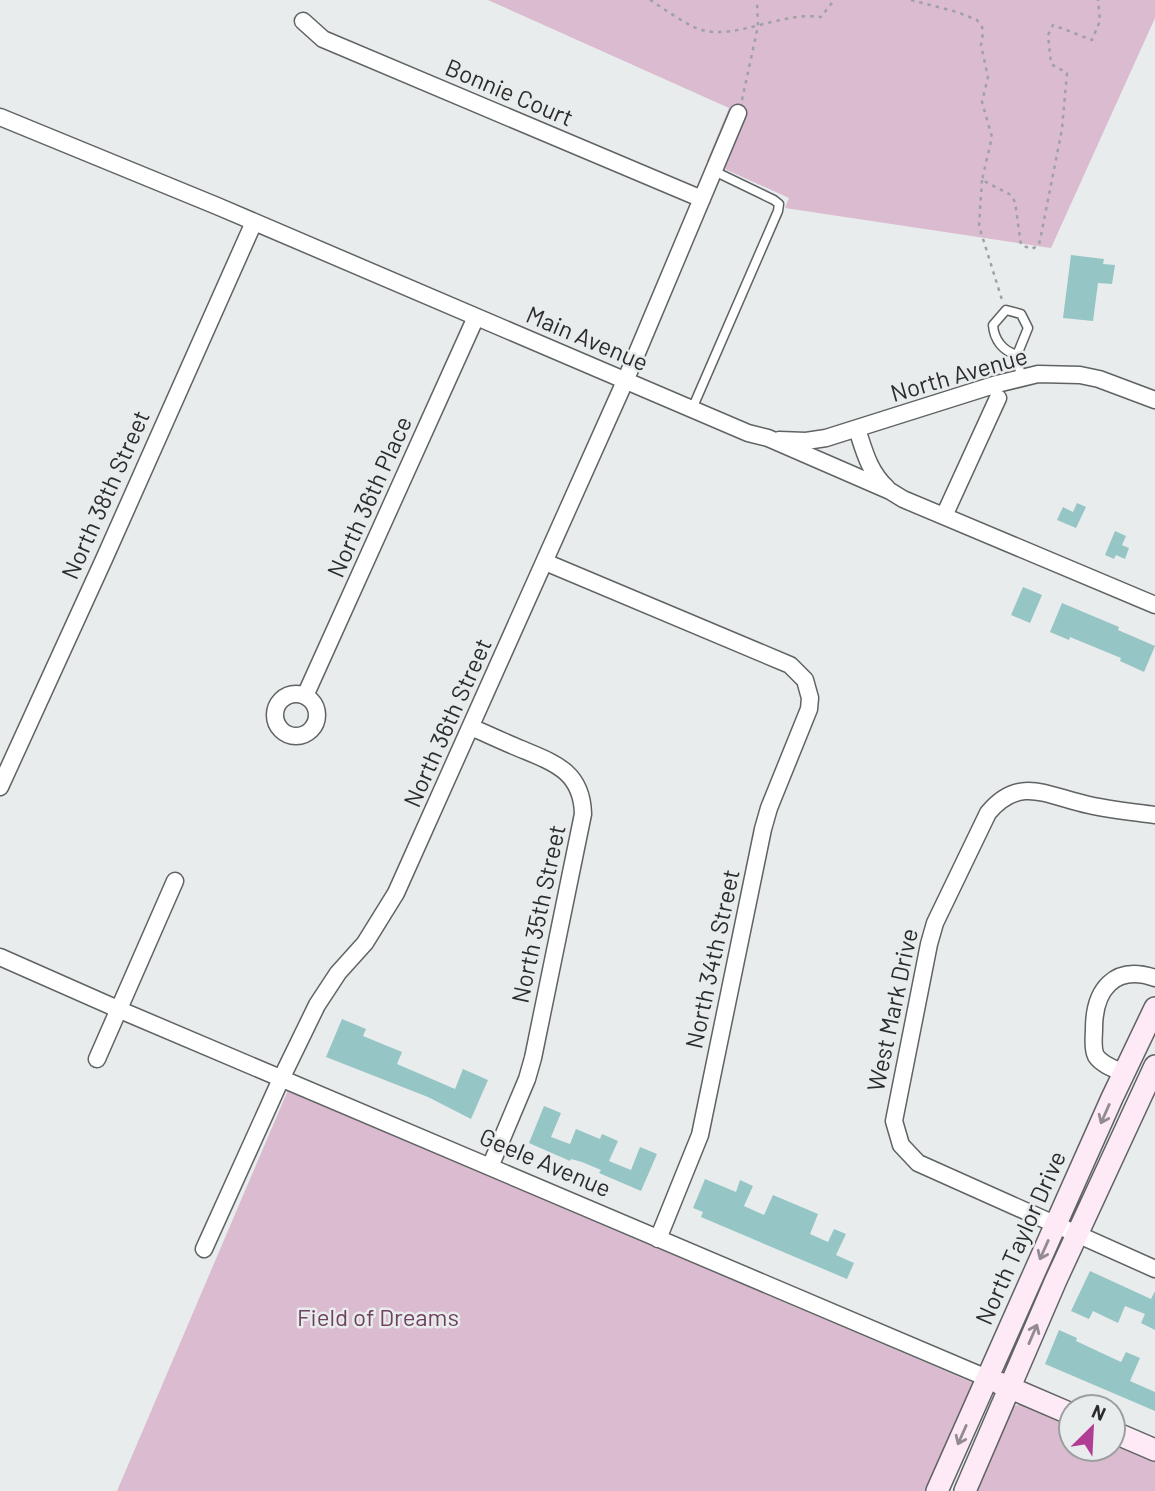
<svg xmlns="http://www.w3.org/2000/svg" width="1155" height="1491" viewBox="0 0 1155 1491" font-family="Barlow,sans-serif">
<rect width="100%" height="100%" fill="#e8ecec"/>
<path fill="#dbbbcf" d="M488 0H1155V18L1051 248 785 208 789 198 707 161 729 108Z
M288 1090 976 1384 928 1491H117Z
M1021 1404 1071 1425V1449H1113V1443L1155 1461V1491H972L1012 1407Z"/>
<path fill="#96c5c5" d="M1071 255 1104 259 1103 264 1115 265 1112 284 1098 283 1093 321 1063 318Z
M1077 503 1086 507 1076 528 1057 520 1063 507 1073 512Z
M1115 531 1126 536 1122 545 1129 548 1125 559 1116 555 1114 559 1105 555Z
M1023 587 1042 595 1030 623 1011 615Z
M1062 603 1119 627 1118 630 1155 646 1144 672 1120 661 1121 658 1070 637 1069 640 1050 632Z
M342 1019 366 1029 363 1036 402 1052 397 1064 455 1089 463 1069 488 1080 471 1119 428 1097 326 1057Z
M544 1106 561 1113 551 1137 570 1144 576 1129 600 1139 602 1134 618 1141 609 1161 631 1170 640 1147 657 1154 641 1191 599 1173 601 1170 582 1162 571 1159 570 1161 529 1143Z
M705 1179 736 1192 740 1180 753 1186 744 1206 764 1215 773 1195 818 1214 810 1234 828 1242 834 1229 846 1234 836 1255 854 1263 847 1279 701 1217 703 1212 693 1208Z
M1090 1271 1151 1299 1155 1291V1330L1141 1323 1145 1314 1125 1306 1118 1323 1093 1311 1089 1319 1071 1311Z
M1059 1330 1077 1338 1076 1341 1121 1362 1126 1352 1140 1358 1130 1381 1155 1392V1411L1045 1364Z"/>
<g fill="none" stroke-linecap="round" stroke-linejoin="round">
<g stroke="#5f6363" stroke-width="11">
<path id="lane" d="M1017 355C1003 351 994 340 993 325L1006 310 1021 314 1028 328 1017 355 1021 378
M692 409 778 211 779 204 774 200 714 171"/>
</g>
<g stroke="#5f6363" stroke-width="19">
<path id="street" d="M303 21 323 39 702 199
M0 117 217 206 748 433 768 438 890 491 903 499 1155 605
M857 429C864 450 869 472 887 488
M779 440 806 441 826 438 997 384 1038 374 1080 375 1099 379 1155 400
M944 516 998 398
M545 562 790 665 805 680 810 698 809 709 769 808 763 829 700 1135 658 1239
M275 715a21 21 0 1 1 42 0a21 21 0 1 1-42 0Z
M305 696 476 317
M471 727C487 734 504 742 521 749 555 763 582 772 583 814L533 1058 527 1079 490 1167
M0 787 105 557 254 222
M1155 815C1133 812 1111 810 1089 805 1049 797 1020 774 988 813L935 923 929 944 894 1121 901 1145 918 1163 1155 1269
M0 957 120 1010 987 1378
M97 1059 175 881
M1124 1073C1115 1069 1102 1065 1096 1056 1092 1048 1094 1037 1094 1029 1094 990 1114 964 1155 978
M204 1249 281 1079 317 1005 338 973 365 943 396 893 626 379 738 113"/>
</g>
<g stroke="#5f6363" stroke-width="24">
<path id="secondary" d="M999 1383 1071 1414
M1113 1432 1155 1450
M937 1491 1112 1098 1155 1008
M965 1491 1056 1280 1155 1066"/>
</g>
<path stroke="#9fa2a2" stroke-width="2.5" stroke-dasharray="3.5 5" stroke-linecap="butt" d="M650 0C663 8 689 27 702 30 735 40 783 11 821 17L834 0
M911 0 957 12 977 20 982 27 983 33 981 45 988 77 982 102 992 137 982 180 1011 195 1015 202 1021 245 1032 249 1039 245 1062 129 1067 73 1051 64 1048 35 1053 25 1092 40 1100 21 1098 0
M742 100 758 26 757 0
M982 180 979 226 1003 303"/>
<use href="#lane" stroke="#fff" stroke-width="8"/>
<use href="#street" stroke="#fff" stroke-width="16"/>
<use href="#secondary" stroke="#fdeaf6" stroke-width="21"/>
</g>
<defs><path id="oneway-shaft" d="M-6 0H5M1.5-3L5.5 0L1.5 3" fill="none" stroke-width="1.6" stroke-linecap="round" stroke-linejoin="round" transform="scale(1.75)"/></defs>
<g stroke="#948b91">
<use href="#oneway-shaft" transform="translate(1105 1114) rotate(114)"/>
<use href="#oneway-shaft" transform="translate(1044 1250) rotate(114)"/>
<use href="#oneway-shaft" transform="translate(1033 1334) rotate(-67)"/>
<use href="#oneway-shaft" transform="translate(962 1435) rotate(114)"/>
</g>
<g text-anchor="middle" stroke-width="5" stroke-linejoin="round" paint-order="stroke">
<g font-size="24" fill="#2b2c2c" stroke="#e8ecec">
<text transform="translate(509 93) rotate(23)" y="8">Bonnie Court</text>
<text transform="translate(587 339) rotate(23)" y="8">Main Avenue</text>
<text transform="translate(959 375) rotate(-16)" y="8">North Avenue</text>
<text transform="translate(106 495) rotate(-66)" y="8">North 38th Street</text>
<text transform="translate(370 497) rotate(-66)" y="8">North 36th Place</text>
<text transform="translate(448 723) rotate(-66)" y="8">North 36th Street</text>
<text transform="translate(539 914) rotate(-78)" y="8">North 35th Street</text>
<text transform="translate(713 959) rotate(-78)" y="8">North 34th Street</text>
<text transform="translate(893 1010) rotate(-78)" y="8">West Mark Drive</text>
<text transform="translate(545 1163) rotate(23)" y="8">Geele Avenue</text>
<text transform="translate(1021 1238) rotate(-66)" y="8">North Taylor Drive</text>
</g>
<g font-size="24" fill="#704161" stroke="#e8ecec">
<text x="378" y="1326">Field of Dreams</text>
</g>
</g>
<g transform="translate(1092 1428) rotate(24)"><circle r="33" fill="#e8ecec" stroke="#9c9f9f" stroke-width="2"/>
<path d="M0-5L12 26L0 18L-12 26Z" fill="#b23d95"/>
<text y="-10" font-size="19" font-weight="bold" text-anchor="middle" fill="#2b2c2c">N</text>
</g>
</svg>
